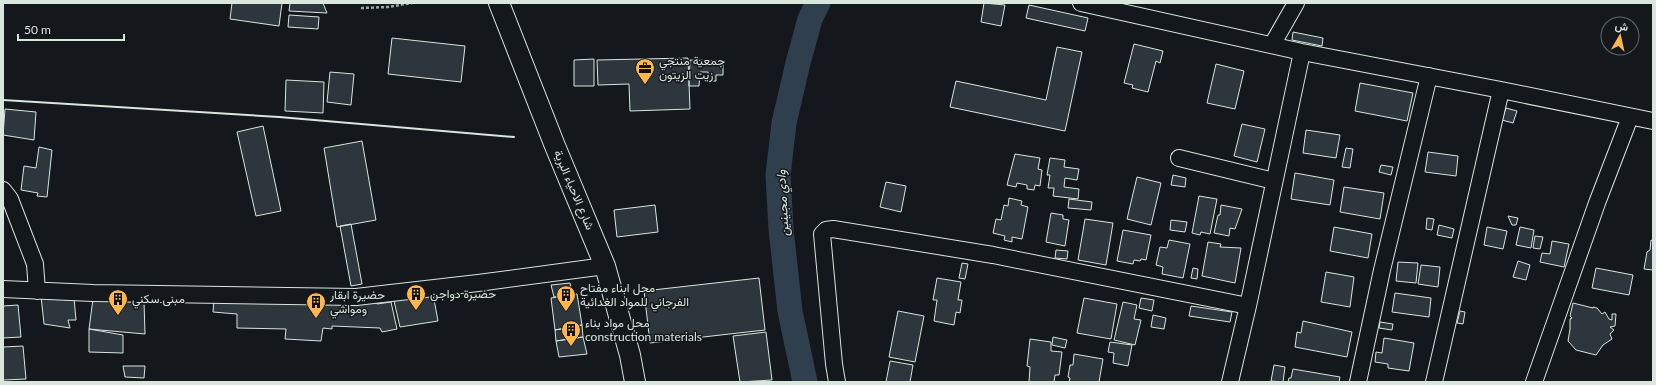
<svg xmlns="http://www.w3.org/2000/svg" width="1656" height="385" viewBox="0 0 1656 385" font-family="Lato,Vazirmatn,sans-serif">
<rect width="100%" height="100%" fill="#14181c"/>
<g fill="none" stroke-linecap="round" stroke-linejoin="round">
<path stroke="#2f3f4d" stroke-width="25" d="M805 382 790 311 781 229 778 175 784 123 798 63 810 19 818 3"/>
</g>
<path fill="#2c363c" stroke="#d8e6dc" d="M232 3H282L279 26 230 19Z
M290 3H323L327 13 289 11Z
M984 3 1005 5 1001 26 981 22Z
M1029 5 1088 18 1085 31 1026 18Z
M289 15 319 17 318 29 288 27Z
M1293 32 1323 38 1322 46 1292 40Z
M392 38 465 46 461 82 388 74Z
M1134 44 1163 51 1160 63 1156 61 1148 92 1132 88 1133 85 1124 83Z
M1057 47 1082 52 1065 131 950 107 956 81 1046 100Z
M688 58 690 109 630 111 629 84 598 85 597 60Z
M594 59V86H574V60Z
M690 60 723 61V75H716V81H708V72H700L699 86H689Z
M1216 64 1244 71 1235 109 1207 103Z
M330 72 354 74 351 105 327 102Z
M286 80 324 82 323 113 285 111Z
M1360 83 1413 93 1407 121 1355 111Z
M1506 108 1517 111 1513 123 1502 120Z
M5 109 36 112 34 140 3 135Z
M1242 124 1265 129 1257 162 1234 156Z
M263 126 281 211 256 216 237 132Z
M1306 130 1340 135 1336 158 1303 153Z
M362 141 376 220 337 227 324 148Z
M39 147 52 150 47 197 37 196 38 193 21 190 24 166 36 168Z
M1346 148 1353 149 1350 168 1342 167Z
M1428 152 1458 156 1456 176 1425 172Z
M1015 154 1040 158 1038 169 1042 170 1040 186 1035 185 1034 190 1027 189V185L1017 183 1016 187 1007 185Z
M1050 158 1065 160 1064 167 1079 169 1077 180 1065 178 1064 187 1079 189 1078 199 1053 196 1054 188H1048L1050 175H1047Z
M1381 165 1393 167 1391 175 1379 172Z
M1295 173 1334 180 1330 205 1291 199Z
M1173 175 1186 178 1185 187 1171 185Z
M1137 177 1161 183 1151 225 1127 219Z
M886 182 906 186 901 212 880 207Z
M1344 187 1384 193 1380 219 1340 212Z
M1199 196 1217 199 1210 234 1201 232 1200 235 1192 233Z
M1009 198 1022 201 1021 205 1028 207 1022 239 1012 237V242L1004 240 1005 236 993 233 996 219 1001 220 1004 205 1008 206Z
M1069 199 1092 202 1091 210 1068 208Z
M655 205 658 232 617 237 614 210Z
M1221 205 1242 209 1235 229 1230 228 1229 236 1214 233 1218 215H1220Z
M1051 213 1063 215V219L1069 220 1065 246 1046 242Z
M1508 216 1518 218 1516 225H1512Z
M1427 218 1434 219 1432 230 1426 229Z
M1085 219 1113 223 1106 265 1078 260Z
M1171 220 1187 222 1185 232 1170 230Z
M351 224 362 284 351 286 340 226Z
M1439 225 1454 229 1452 238 1437 235Z
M1334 227 1372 234 1368 258 1330 251Z
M1487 227 1507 231 1503 249 1484 245Z
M1520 227 1534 230 1531 248 1516 245Z
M1123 230 1151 235 1146 260 1141 259 1140 261 1134 260 1133 264 1117 261Z
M1535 236 1543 237 1540 249 1533 248Z
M1169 240 1190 244 1183 278 1162 274 1163 267 1156 265 1160 247 1167 248Z
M1651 240 1653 241V270L1644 269 1647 252 1650 250Z
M1552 241 1569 244 1564 267 1540 262 1542 253 1550 254Z
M1208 242 1221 244 1220 247 1241 248 1235 283 1202 276Z
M1056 250 1068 251 1067 259 1055 258Z
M1518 261 1530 265 1526 280 1513 277Z
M1398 262 1418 263 1416 283 1396 281Z
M962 263 968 264 965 279 959 278Z
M1421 265 1440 267 1438 287 1418 284Z
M1193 268 1198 269 1197 279 1191 278Z
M1596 268 1633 275 1629 295 1592 288Z
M1326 272 1354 277 1350 307 1321 302Z
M759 278 765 330 650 343 644 291Z
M937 278 961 282 958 300H962L960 313 956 312 954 325 934 321 937 300H933Z
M570 283 572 294 554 297 551 285Z
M1395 293 1431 298 1429 317 1392 312Z
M433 294 438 321 400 327 394 301Z
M577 294 582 325 555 330 551 298Z
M41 296 74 298 76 320H68L70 328 44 324Z
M1084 298 1117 304 1111 339 1077 333Z
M1141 298 1154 300 1152 311 1139 308Z
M93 299 144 302 145 334 89 329Z
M214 300 377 302V304L391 302 397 329 382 332 380 328 332 326V329L323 328 321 341 285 339 286 329 237 328V314L213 312Z
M1123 302 1137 305 1134 319 1141 320 1135 345 1114 340Z
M1573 303 1593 308V307L1597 308 1602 314 1605 312 1609 319 1612 320V314H1616L1615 326 1610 327 1614 330 1610 334 1612 339 1603 345 1596 355 1576 350 1568 341 1570 329V319L1572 318 1570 316Z
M18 305 21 337 3 338V306Z
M1191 306 1232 312 1230 322 1189 316Z
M898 311 924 316 915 362 889 357Z
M1460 311 1465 312 1463 324 1457 323Z
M1153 315 1166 318 1164 329 1151 327Z
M1303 321 1352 332 1347 357 1295 347 1297 332 1301 333Z
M1380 322 1393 324 1392 330 1379 328Z
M582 325 583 337 556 341 555 330Z
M89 329 123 335V353L89 352Z
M766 332 772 380 740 382 733 336Z
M583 337 587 354 559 357 556 341Z
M1053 337 1067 340 1065 348 1052 345Z
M1384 338 1414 343 1409 371 1388 368V364L1375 362 1376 352 1382 353Z
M1030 339 1051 342V351L1062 352 1059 375H1055L1054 382H1029L1030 367 1027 366Z
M1110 342 1132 345 1128 366 1113 363 1114 353 1108 352Z
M23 346 26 379 3 380V347Z
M1074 354 1103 359 1099 382H1069L1070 378 1068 377 1070 365H1073Z
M890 361 913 365 910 382H886Z
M1274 365 1285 367 1283 382 1271 381Z
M123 366H145L144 378 125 377Z
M1293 369 1340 377 1339 382H1288L1289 378H1291Z"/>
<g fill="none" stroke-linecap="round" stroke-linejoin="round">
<g stroke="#d8e6dc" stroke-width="18">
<path id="minor" d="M1081 3 1302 52 1501 90 1653 121
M1272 45 1296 3
M1179 158 1274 181
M3 190 10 199 35 264 37 291
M3 289 93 293 356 297 478 283 605 266
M837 382 834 364 822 234 826 230 833 229 993 255 1248 306
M1230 382 1248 306 1302 52
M1358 382 1382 270 1429 76
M1434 382 1501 90
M1534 382 1597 203 1630 117"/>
</g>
<g stroke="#d8e6dc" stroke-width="22">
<path id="major" d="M499 3 555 146 605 266 630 355 635 382"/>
</g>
<path stroke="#9da8a2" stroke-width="2.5" stroke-dasharray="3 2" stroke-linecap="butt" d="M361 8 388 7 412 3"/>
<use href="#minor" stroke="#14181c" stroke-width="16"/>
<use href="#major" stroke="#14181c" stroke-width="20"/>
<path stroke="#d8e6dc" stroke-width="2" d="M3 100 279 117 514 137"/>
</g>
<defs>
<g id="office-pin" transform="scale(1)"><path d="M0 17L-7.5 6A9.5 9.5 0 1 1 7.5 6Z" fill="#ffb74d" stroke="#14181c"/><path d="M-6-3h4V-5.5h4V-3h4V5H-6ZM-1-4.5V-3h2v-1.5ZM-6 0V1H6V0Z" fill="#111"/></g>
<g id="building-pin" transform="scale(1)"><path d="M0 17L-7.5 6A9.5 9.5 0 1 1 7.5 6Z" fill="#ffb74d" stroke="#14181c"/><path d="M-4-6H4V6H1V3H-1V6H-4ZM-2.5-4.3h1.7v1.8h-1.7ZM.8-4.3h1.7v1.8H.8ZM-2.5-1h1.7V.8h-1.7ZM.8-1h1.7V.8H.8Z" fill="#111"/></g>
</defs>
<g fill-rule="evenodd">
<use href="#office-pin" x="645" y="68"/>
<use href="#building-pin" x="416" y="294"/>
<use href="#building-pin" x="566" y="295"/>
<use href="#building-pin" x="118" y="299"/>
<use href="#building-pin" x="316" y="302"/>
<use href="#building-pin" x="571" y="330"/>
</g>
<g text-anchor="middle" stroke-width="3" stroke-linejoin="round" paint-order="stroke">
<g font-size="12" fill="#d8e6dc" stroke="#14181c" text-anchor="start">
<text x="659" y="65">جمعية منتجي<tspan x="659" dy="14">زيت الزيتون</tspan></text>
<text x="580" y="292">محل ابناء مفتاح<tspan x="580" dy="14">الفرجاني للمواد الغدائية</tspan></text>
<text x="430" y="298">حضيرة دواجن</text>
<text x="330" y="299">حضيرة ابقار<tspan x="330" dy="14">ومواشي</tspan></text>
<text x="132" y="303">مبنى سكني</text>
<text x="585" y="327">محل مواد بناء<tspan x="585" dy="14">construction materials</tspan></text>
</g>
<g font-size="12" fill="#d8e6dc" stroke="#14181c">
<text transform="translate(574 190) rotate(67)" y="4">شارع الاحياء البرية</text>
</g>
<g font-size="13" font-style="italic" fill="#d8e6dc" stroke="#14181c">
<text transform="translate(782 203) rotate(-93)" y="5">وادي مجينين</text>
</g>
</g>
<rect width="1656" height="385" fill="none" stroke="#d8e6dc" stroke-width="8"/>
<g transform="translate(1620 36) rotate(9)"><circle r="19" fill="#14181c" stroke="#626a69"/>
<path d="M0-3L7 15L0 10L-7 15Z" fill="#ffb74d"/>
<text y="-6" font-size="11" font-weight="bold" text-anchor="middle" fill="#d8e6dc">ش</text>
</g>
<path d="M18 34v6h106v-6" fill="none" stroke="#d8e6dc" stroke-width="2"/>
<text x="24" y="34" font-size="12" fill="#d8e6dc" stroke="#14181c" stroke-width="3" paint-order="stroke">50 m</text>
</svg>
